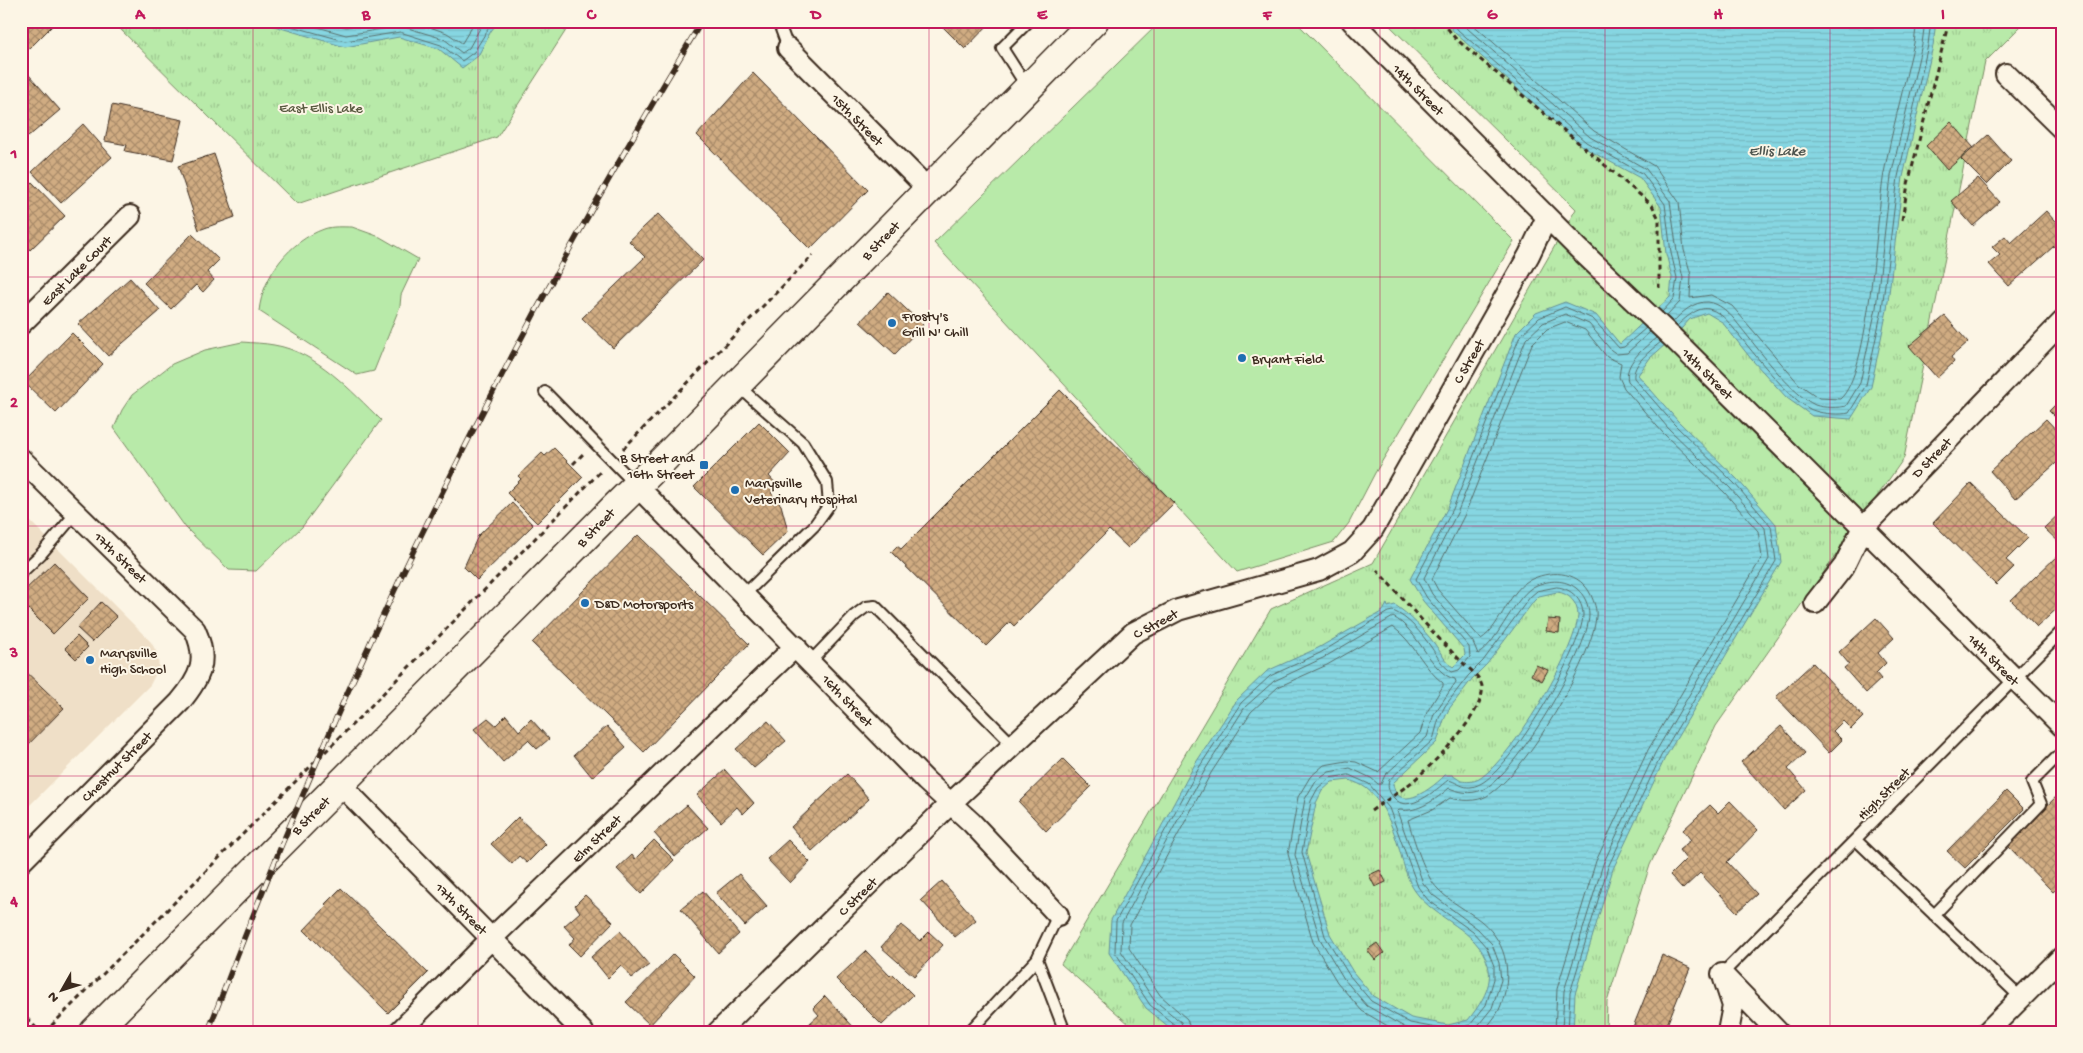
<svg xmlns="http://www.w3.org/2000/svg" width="2083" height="1053" viewBox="0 0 2083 1053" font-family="'Gochi Hand',sans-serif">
<defs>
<pattern id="park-tufts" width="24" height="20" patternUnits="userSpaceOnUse" patternTransform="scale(1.25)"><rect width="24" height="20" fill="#b8eaa9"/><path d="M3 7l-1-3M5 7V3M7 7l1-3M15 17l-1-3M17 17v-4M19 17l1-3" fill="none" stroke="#9fc991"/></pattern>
<pattern id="water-rules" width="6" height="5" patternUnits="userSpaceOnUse" patternTransform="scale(1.25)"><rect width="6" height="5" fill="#86d6e2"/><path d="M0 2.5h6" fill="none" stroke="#75b8c1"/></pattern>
<pattern id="building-cross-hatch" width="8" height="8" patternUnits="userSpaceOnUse" patternTransform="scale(1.25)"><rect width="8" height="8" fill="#d0ac82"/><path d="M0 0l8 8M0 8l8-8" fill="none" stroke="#aa8c6a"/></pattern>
</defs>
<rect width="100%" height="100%" fill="#fcf5e5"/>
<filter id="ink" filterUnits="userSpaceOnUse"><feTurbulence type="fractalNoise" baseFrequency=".02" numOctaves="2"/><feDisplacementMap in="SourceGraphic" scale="10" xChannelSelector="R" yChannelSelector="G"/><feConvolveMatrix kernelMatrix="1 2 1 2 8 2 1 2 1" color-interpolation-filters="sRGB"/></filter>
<g filter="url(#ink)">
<path fill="#efdfc7" d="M21 512 151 642 157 653 159 667 150 685 21 814Z"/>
<path fill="url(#park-tufts)" stroke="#7a8a64" d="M112 21H572L497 137 297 204Z
M1385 21H2026L1985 62 1904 458 1716 726 1650 865 1607 1002 1606 1032H1138L1061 964 1271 609 1373 563 1576 209Z"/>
<path fill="#b8eaa9" stroke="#7a8a64" d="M1161 21H1295L1514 241 1375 473 1349 523 1334 542 1237 572 934 243Z
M352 227 380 237 418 259 401 295 400 306 374 371 357 375 259 311C263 275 290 241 324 229 332 226 343 227 352 227Z
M242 342C253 343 264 343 274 345 317 352 351 391 381 420L302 527 256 571 229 570 186 528 114 428 122 410 132 395 172 364 205 350Z"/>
<path fill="url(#water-rules)" stroke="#689194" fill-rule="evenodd" d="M257 21H499L491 31 478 56 462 68 439 49 399 37 345 47Z
M1445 21H1936L1933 46 1903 177 1887 310 1871 387 1851 419 1812 416 1787 398 1752 360 1722 322 1707 313 1690 319 1673 338 1650 358 1638 375 1677 420 1738 480 1776 524 1781 562 1665 758 1613 869 1575 994 1573 1032H1175L1146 1008 1109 953 1111 920 1195 764 1237 700 1267 671 1318 648 1383 611 1387 604 1388 607 1395 605C1410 615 1423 629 1434 643 1441 652 1444 661 1453 667L1465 655 1464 649 1423 601 1410 579 1448 507 1516 333 1536 313 1565 302 1596 315 1620 344 1670 297 1672 277 1666 254 1661 207 1640 178 1583 147 1455 33ZM1557 592C1569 593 1578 603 1578 616 1575 653 1511 759 1479 779 1473 782 1467 782 1461 781L1452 775H1445C1433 788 1397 815 1393 783L1437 742 1444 720 1449 709 1472 679 1487 664 1534 601 1539 596ZM1349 780C1355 782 1362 785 1366 788 1386 804 1394 832 1401 855 1404 867 1408 881 1415 891 1435 920 1478 929 1488 965 1494 985 1480 1005 1468 1020L1448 1025 1411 1018 1373 996 1353 972 1330 934 1306 853 1316 803 1322 791 1332 782Z"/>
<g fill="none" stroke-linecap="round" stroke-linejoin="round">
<path stroke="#596f6c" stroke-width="1" d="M273 21 345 41 400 32 441 45 462 61 474 52 493 21
M296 21 346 35 401 26 444 39 462 53 469 48 484 21
M324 21 346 27 381 21
M412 21 447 33 462 43 475 21
M1451 21 1458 30 1586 142 1643 174 1665 204 1671 253 1677 278 1674 299 1662 312
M1459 21 1590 137 1646 169 1670 201 1677 252 1683 278 1680 302 1667 316
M1469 21 1594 131 1654 166 1679 202 1684 250 1691 275 1690 298 1711 295 1732 306 1799 384 1819 398 1840 399C1870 374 1876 218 1884 173 1892 130 1904 86 1914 43L1917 21
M1673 322C1681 313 1694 301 1708 302 1725 304 1736 322 1746 334 1761 353 1793 395 1815 405 1823 408 1839 408 1846 406L1860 383 1876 308 1891 176 1922 44 1925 21
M1677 326C1684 319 1698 306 1709 309 1724 313 1733 328 1742 339 1756 356 1795 406 1815 411 1824 414 1840 415 1849 413L1866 385 1882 309 1898 177 1928 45 1931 21
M1557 587C1571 588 1583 600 1583 615 1582 650 1511 769 1480 784 1464 792 1459 782 1448 780 1436 790 1408 815 1394 798 1389 792 1387 788 1389 780L1433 740 1439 718 1445 706 1468 676 1483 661 1530 597 1537 591Z
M1349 775 1369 784 1389 808 1418 887 1428 900 1473 932 1487 948 1494 966V979L1486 1005 1470 1025 1447 1030 1410 1023 1371 1001 1349 975 1325 936 1302 852 1311 801 1318 788 1330 778Z
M1177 1032 1176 1026 1150 1005 1115 952 1116 921 1200 766 1241 703 1270 676 1320 653 1388 612 1393 611C1408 617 1422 634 1431 647 1438 657 1441 665 1452 672L1459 670 1470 657 1469 647 1427 598 1416 579 1453 509 1520 336 1539 318 1565 307 1593 319 1619 348 1624 347 1646 328
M1184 1032 1181 1022 1154 1000 1121 951 1122 923 1205 770 1245 707 1274 681 1323 658 1393 617C1418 629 1432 675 1455 679L1456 682 1434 714 1427 737 1385 775 1381 784H1378L1371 778 1350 768 1329 772 1315 782 1305 799 1295 855 1320 939 1344 979 1367 1006 1406 1028 1425 1032
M1191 1032 1187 1019 1160 995 1129 948 1130 925 1211 773 1251 712 1278 687 1327 665 1393 627C1414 642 1423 668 1443 683V686L1427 712 1420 733 1378 772 1356 762 1347 761 1324 765 1310 777 1298 797 1288 854 1313 942 1337 982 1362 1011 1398 1032
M1468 1032 1476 1028 1492 1008 1501 980 1499 963 1492 944 1478 929 1433 895 1423 883 1397 811 1400 810C1417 813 1437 799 1449 788 1460 792 1469 795 1482 790 1515 776 1589 651 1589 615 1589 605 1584 594 1576 588 1564 579 1550 580 1537 585 1515 593 1499 642 1478 654L1473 642 1432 594 1424 578 1458 511 1526 339 1543 323 1565 314 1589 324 1611 350 1617 354 1627 353 1650 332
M1483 1032C1488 1025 1495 1018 1499 1010 1513 978 1509 944 1481 921 1467 910 1450 902 1438 889 1425 877 1413 837 1408 820L1432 810 1450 798C1462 801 1476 802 1487 796 1525 774 1592 660 1596 617 1597 609 1594 602 1591 595 1580 572 1554 569 1532 579 1509 588 1501 627 1481 639L1438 590 1432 579 1465 514 1532 344 1547 329 1565 322 1585 330 1607 357 1621 363 1619 377 1624 388 1663 433 1725 493 1758 531 1762 557 1648 750 1596 861 1557 989 1555 1032
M1562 1032 1564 991 1603 864 1655 753 1769 559 1765 528 1730 488 1668 428 1628 381C1623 364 1645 347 1656 338
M1568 1032 1570 993 1608 867 1661 756 1776 561 1771 526 1735 484 1673 423 1634 378C1632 364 1651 350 1661 342"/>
</g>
<path fill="url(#building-cross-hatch)" stroke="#3b2a1e" d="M35 21H57L27 51 21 45V35Z
M937 21H992L965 49Z
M21 66 60 110 28 137 21 129Z
M753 73 868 190 810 249 697 135Z
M112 105 183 120 173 160 125 151 127 145 105 141Z
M1951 122 1973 147 1947 170 1926 146Z
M83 124 112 157 61 203 32 172Z
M1988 135 2011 161 1987 185 1961 159Z
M214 154 235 217 199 230 178 166Z
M1978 178 2000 202 1973 226 1951 201Z
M32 182 65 216 30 250 24 244 21 247V192Z
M2046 211 2062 229V239L2009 286 1989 264 2000 255 1992 247 2005 236 2011 243Z
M658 214 703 260 613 348 582 318 645 257 629 241Z
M192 234 219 260 207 272 214 280 203 292 196 285 171 309 144 283Z
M130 278 160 311 108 356 78 324Z
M888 292 923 325 895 354 860 322Z
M1945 316 1968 342 1951 357 1954 362 1937 378 1909 346Z
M72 333 103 364 56 413 24 382Z
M1060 390 1174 503 1128 548 1109 530 1014 626 1010 622 986 646 891 552 897 546 901 549Z
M2062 398V424L2049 411Z
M2046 419 2062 436V458L2015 499 1990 471Z
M759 422 790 453 769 476 778 486 771 493 781 505 788 531 763 555 694 487Z
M554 448 583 477 537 523 507 493 521 479 518 476 542 453 545 456Z
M1971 483 2028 538 2006 560 2014 567 1996 585 1933 523Z
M512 503 533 525 477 580 464 567 478 536Z
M2062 511V545L2044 528Z
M638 535 749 644 644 752 532 643Z
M2057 556 2062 561V604L2037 627 2011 600Z
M54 562 89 598 53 634 21 602V594Z
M101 602 117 617 92 642 77 628Z
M1876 618 1894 638 1878 653 1886 663 1876 673 1881 679 1866 693 1844 668 1849 664 1839 652Z
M1548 619 1560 620 1559 633 1546 631Z
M77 636 88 647 76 659 65 648Z
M1813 663 1863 717 1851 729 1843 721 1833 731 1842 740 1829 753 1776 697Z
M1536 665 1548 670 1542 681 1531 675Z
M21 667 64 708 21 752Z
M506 715 519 731 531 719 549 739 537 749 528 740 503 762 474 729 488 718 496 725Z
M768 721 786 741 754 768 736 749Z
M607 726 626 747 592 777 574 755Z
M1781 726 1805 753 1788 769 1806 790 1784 810 1741 762Z
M1063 759 1091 787 1046 831 1019 802Z
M725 770 754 803 743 814 737 807 721 822 697 795Z
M847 774 869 799 812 851 791 827Z
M2006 791 2024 809 1965 868 1947 851Z
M2062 791V884L2053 892 2007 845Z
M1730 801 1758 830 1727 862 1757 894 1737 912 1700 873 1683 889 1670 875 1686 859 1679 850 1691 840 1683 830 1710 805 1718 813Z
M687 805 708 828 675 857 654 833Z
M518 817 546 844 527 863 519 856 512 864 491 844Z
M654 840 674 860 641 894 617 869 632 855 635 859Z
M788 840 810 862 790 883 767 859Z
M1380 870 1386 882 1375 887 1369 875Z
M739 874 767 906 745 926 716 893Z
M942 881 976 920 955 937 921 900Z
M341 888 428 973 388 1013 304 930 327 906 325 904Z
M703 891 739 934 718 953 681 909Z
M585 895 613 922 580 956 569 945 575 938 564 926 580 912 575 905Z
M901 925 920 941 929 932 943 945 914 976 881 947Z
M620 931 649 965 632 978 621 965 608 978 591 957Z
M1377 943 1384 953 1375 960 1367 950Z
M866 951 890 976 892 974 913 995 882 1025 836 979Z
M673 954 695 976 650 1025 626 1002Z
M1662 955 1690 968 1664 1032H1631Z
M825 996 858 1032H800L819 1015 813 1008Z"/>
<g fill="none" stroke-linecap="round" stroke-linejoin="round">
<g stroke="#3b2a1e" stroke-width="14">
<path id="lane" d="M778 21 788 48
M1027 87 1002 48 1029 21
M737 385 803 443 827 482 829 505 814 526 744 595
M545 392 636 485
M21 573 41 554 76 513
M810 662 854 616 866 607 875 606 1013 745
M1856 840 2021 998
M1934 915 2041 804 2032 782 2062 752
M1037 959 1065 1032
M1722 974 2062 631
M969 1032 1037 959 1058 915"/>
</g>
<g stroke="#3b2a1e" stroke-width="24">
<path id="street" d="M1352 21 1579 249 1673 338 2062 726
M788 48 929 190
M2006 74 2062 129
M21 324 130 216
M21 459 195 630C209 661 200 678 180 702L21 862
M637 486 926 781 972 823 1058 915
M1815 603 1844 566 1862 529 2062 322
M340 784 583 1032
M1722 974 1778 1032
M1724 979 1733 1006 1728 1032
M399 1032 492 938 796 646
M718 1032 951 803 1133 633 1178 610 1319 570 1352 552 1373 529 1529 255 1547 217
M1987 1032 2062 957"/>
</g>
<g stroke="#3b2a1e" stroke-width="31">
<path id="highway" d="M94 1032 613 509 663 460 1094 21"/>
</g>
<path stroke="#3b2a1e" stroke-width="3" stroke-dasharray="5 4" stroke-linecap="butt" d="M1442 21 1455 38 1652 205 1659 219V288
M1902 220 1908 184 1949 21
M623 449 813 255
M573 464 583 454
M1371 811C1389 798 1408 787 1423 772 1439 758 1491 705 1481 683 1477 673 1465 666 1458 658 1429 629 1402 598 1375 568
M21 1012 40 1032
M45 1032 361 716 601 471"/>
<use href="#lane" stroke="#fcf5e5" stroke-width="10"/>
<use href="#street" stroke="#fcf5e5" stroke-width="20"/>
<use href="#highway" stroke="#fcf5e5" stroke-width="28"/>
<g stroke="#3b2a1e" stroke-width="5.5">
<path id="rail" d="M208 1032C339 680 507 342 702 21"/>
</g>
<use href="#rail" stroke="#fcf5e5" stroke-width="4" stroke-dasharray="11" stroke-linecap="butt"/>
</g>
</g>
<path fill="none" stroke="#c2185b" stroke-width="1" stroke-opacity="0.55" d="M253 21V1032M478 21V1032M704 21V1032M929 21V1032M1154 21V1032M1380 21V1032M1605 21V1032M1830 21V1032M21 277H2062M21 526H2062M21 776H2062"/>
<g fill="#1f6fb2" stroke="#fcf5e5" stroke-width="2">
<circle cx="892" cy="323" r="5"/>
<circle cx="1242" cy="358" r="5"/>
<rect x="699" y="460" width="10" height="10" rx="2.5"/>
<circle cx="735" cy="490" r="5"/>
<circle cx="585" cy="603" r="5"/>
<circle cx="90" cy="660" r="5"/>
</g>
<g text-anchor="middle" stroke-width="4" stroke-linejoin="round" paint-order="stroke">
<g font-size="14" fill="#3b2a1e" stroke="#fcf5e5">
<text transform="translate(1419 89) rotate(45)" y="5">14th Street</text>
<text transform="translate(858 119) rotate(45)" y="5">15th Street</text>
<text transform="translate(880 240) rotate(-46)" y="5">B Street</text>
<text transform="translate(76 270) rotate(-45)" y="5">East Lake Court</text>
<text transform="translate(1468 361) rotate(-60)" y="5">C Street</text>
<text transform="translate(1708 373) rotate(45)" y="5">14th Street</text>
<text transform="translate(1931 457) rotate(-46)" y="5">D Street</text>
<text transform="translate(595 527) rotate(-46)" y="5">B Street</text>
<text transform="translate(121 557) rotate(44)" y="5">17th Street</text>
<text transform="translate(1155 623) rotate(-28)" y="5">C Street</text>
<text transform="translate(1994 659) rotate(45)" y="5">14th Street</text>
<text transform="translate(848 700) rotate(46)" y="5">16th Street</text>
<text transform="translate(116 766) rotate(-45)" y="5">Chestnut Street</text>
<text transform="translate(1883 793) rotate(-45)" y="5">High Street</text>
<text transform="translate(310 815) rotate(-45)" y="5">B Street</text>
<text transform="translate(596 838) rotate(-44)" y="5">Elm Street</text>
<text transform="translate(857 896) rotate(-45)" y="5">C Street</text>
<text transform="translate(462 908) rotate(45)" y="5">17th Street</text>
</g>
<g font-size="14" fill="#5a5a41" stroke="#fcf5e5">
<text x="321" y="112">East Ellis Lake</text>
</g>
<g font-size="14" fill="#3b2a1e" stroke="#fcf5e5" text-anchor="start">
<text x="902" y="320">Frosty's<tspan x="902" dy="16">Grill N' Chill</tspan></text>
<text x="1252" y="363">Bryant Field</text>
<text x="694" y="462" text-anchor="end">B Street and<tspan x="694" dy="16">16th Street</tspan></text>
<text x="745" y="487">Marysville<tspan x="745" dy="16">Veterinary Hospital</tspan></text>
<text x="595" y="608">D&amp;D Motorsports</text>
<text x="100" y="657">Marysville<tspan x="100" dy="16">High School</tspan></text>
</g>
<g font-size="15" font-style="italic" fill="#4e554f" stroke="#fcf5e5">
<text x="1777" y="155">Ellis Lake</text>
</g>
</g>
<rect width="2083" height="1053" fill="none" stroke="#fcf5e5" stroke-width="55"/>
<g transform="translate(62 990) rotate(231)" stroke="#fcf5e5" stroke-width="4" paint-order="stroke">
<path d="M0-4L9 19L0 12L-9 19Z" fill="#3b2a1e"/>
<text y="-8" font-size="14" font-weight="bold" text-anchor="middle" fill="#3b2a1e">N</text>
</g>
<rect x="28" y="28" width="2028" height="998" fill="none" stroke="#c2185b" stroke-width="2"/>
<g font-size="16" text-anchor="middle" font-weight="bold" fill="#c2185b">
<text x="140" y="19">A</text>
<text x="366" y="19">B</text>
<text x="591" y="19">C</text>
<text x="816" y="19">D</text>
<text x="1042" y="19">E</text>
<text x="1267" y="19">F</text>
<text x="1492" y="19">G</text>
<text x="1718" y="19">H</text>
<text x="1943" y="19">I</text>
<text x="14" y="158">1</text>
<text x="14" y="407">2</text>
<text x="14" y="657">3</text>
<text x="14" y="906">4</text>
</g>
</svg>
